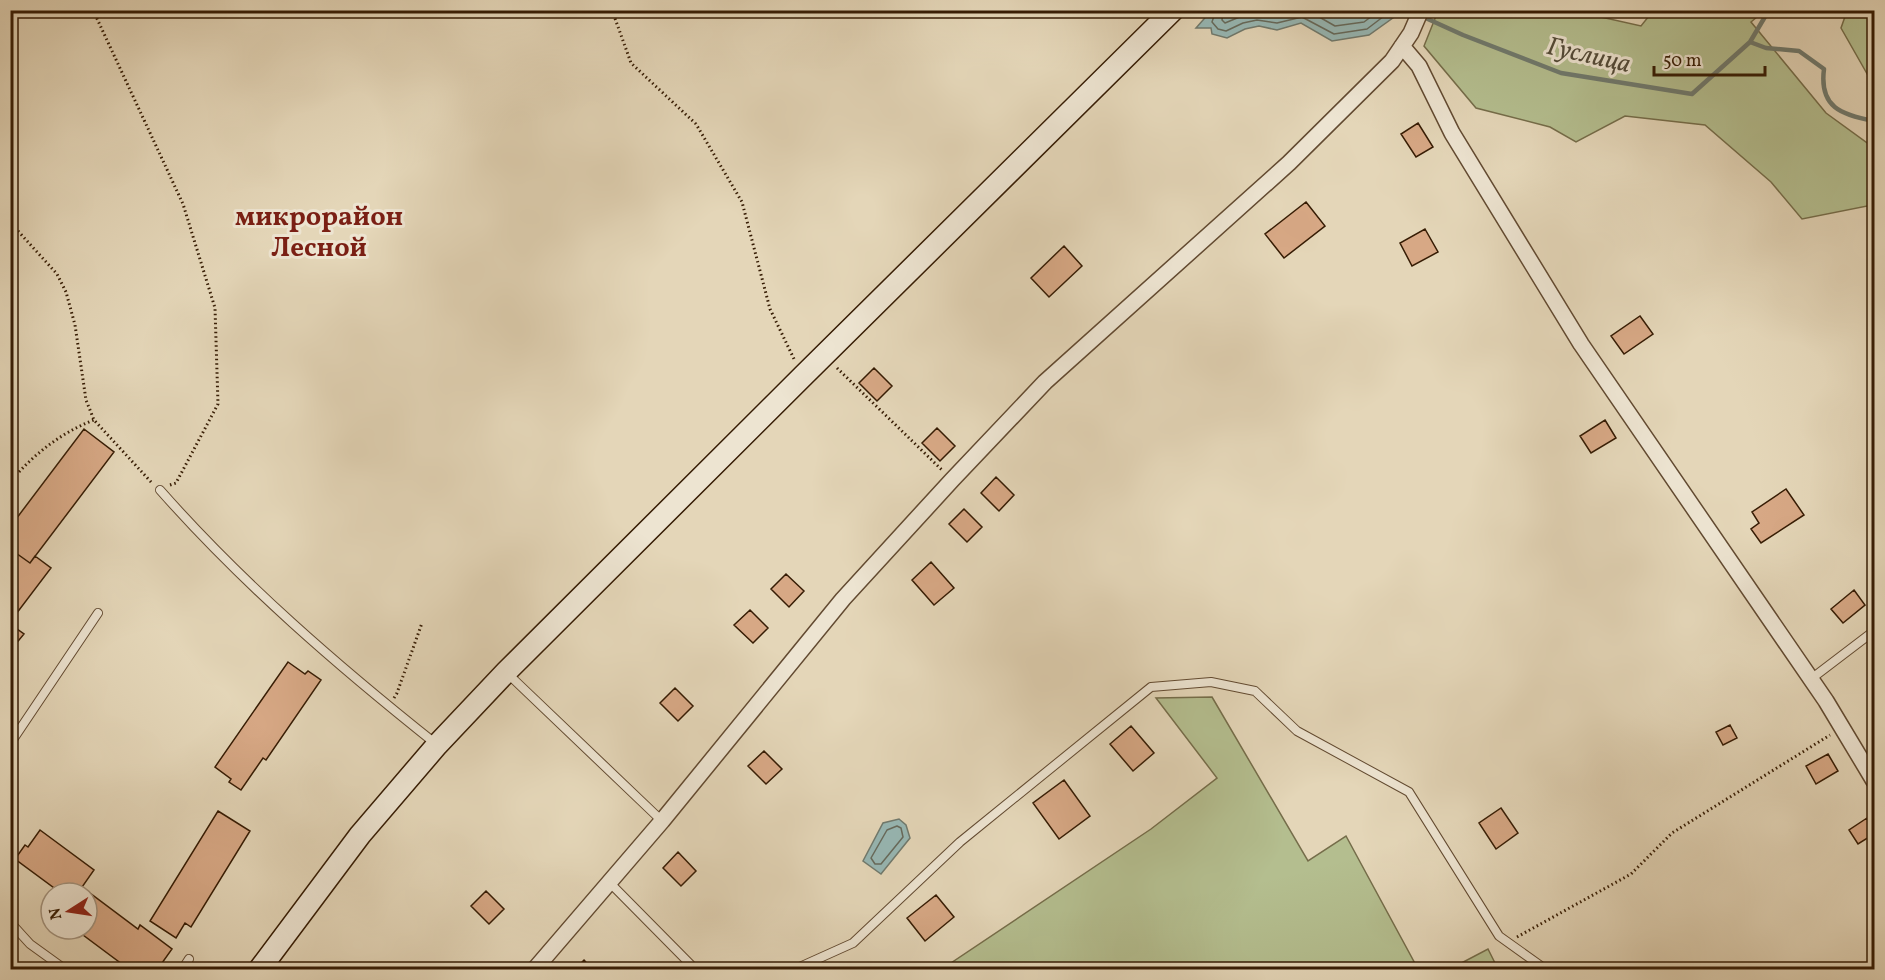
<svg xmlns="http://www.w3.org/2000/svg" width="1885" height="980" viewBox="0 0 1885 980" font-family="Vollkorn,serif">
<rect width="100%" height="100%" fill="#e4d6b8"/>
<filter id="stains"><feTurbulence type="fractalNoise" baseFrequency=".00333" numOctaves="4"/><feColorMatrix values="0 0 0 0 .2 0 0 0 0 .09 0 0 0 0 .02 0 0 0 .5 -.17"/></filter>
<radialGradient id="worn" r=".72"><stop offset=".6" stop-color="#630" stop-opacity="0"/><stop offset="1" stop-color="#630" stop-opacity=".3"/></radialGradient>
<path fill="#b4be8f" stroke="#756d4a" stroke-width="1.5" d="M1438 11H1581L1592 15 1641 26 1653 11H1764L1751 22 1826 113 1874 148V212L1867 206 1802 219 1771 182 1705 125 1625 116 1576 142 1550 127 1476 108 1424 46Z
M1847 11H1874V86L1841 28Z
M1212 697 1308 861 1346 836 1418 969H942L1151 829 1217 778 1156 698Z
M1488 949 1498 969H1450Z"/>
<path fill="#97b8b5" stroke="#707a6e" stroke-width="1.5" d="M1211 11V10L1399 11 1397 15 1369 35 1332 41 1301 23 1277 30 1259 26 1245 29 1227 38 1212 34 1211 28H1196Z
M899 819 906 825 910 838 881 874 863 861 883 823Z"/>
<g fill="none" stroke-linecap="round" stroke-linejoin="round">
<path stroke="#666a5c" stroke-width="1.5" d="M1216 10 1212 22 1218 29 1226 31 1243 23 1257 20 1277 23 1302 17 1334 34 1367 29 1392 10
M1223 10 1222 20 1225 23 1242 16 1257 13 1277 16 1295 10
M1307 10 1335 26 1364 22 1380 10
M897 826 901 828 903 837 881 864H875L871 858 887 830Z"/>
<path stroke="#707a6e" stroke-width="4.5" d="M1408 10 1463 35 1561 73 1692 94 1750 42 1769 10
M1750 42 1766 48 1799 51 1824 69C1819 107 1841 115 1874 121"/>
</g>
<path fill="#d7a885" stroke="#361c04" stroke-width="1.5" d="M1418 123 1433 147 1416 157 1401 134Z
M1306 202 1325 226 1284 258 1265 234Z
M1425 229 1438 252 1412 266 1400 243Z
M1064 246 1082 266 1049 297 1031 278Z
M1640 316 1653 334 1624 354 1611 336Z
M874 368 892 386 877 401 859 383Z
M1605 420 1616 438 1591 453 1580 436Z
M937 428 955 446 940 461 922 443Z
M84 429 114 452 30 563 13 551H10V527Z
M996 477 1014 495 999 511 981 493Z
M1786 489 1804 515 1761 543 1751 529 1759 523 1752 512Z
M964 509 982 527 967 542 949 524Z
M13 551 30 563 35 556 51 568 10 622V554Z
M931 562 954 588 934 605 912 580Z
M786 574 804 591 789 607 771 589Z
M1854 590 1865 605 1843 623 1831 609Z
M750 610 768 628 753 643 734 625Z
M10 624 24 634 10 651Z
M288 662 305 674 308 671 321 680 266 760 263 758 241 790 229 782 231 779 215 767Z
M675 688 693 706 678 721 660 703Z
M1730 725 1737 738 1723 745 1716 732Z
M1131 726 1154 753 1133 771 1110 744Z
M764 751 782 769 766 784 748 766Z
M1828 754 1838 771 1816 784 1806 766Z
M1064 780 1090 816 1059 839 1033 803Z
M1501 808 1518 833 1496 849 1479 823Z
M218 811 250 831 191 927 185 923 176 938 150 921Z
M1867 818 1874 834 1858 844 1849 830Z
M40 830 94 870 82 887 138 929 140 925 172 949 157 970H130L75 929H87V893H61L15 859 25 845 28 847Z
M678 852 696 871 681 886 663 868Z
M486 891 504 909 489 924 471 906Z
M936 895 954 917 925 941 907 918Z
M584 960 593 970H574Z"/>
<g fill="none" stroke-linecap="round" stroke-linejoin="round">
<g stroke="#624a31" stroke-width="10">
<path id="lane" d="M160 490C243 584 338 666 436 744
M507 673 662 821
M1811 679 1874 631
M10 744 98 613
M610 883 696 970
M10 922 30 944 66 970
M182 970 189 959
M793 970 853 943 960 842 1151 687 1211 682 1255 691 1297 731 1409 792 1499 936 1541 966 1543 970"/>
</g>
<g stroke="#624a31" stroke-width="18">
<path id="street" d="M1402 46 1419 66 1452 133 1581 344 1826 701 1874 781
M534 970 662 821 843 599 952 480 1045 382 1289 163 1392 61 1411 33 1421 10"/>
</g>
<g stroke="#361c04" stroke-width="24">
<path id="secondary" d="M259 970 360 835 437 745 506 672 803 376 1173 10"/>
</g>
<path stroke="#361c04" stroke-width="3" stroke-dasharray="1.5 3" stroke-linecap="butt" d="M93 10 183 204 215 308 218 404 176 483 170 485
M612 10 631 63 696 124 742 202 770 309 795 361
M18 231 57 274 66 292 75 325 86 400 94 420 152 483
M837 368 942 470
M10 482C33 455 60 433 94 420
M394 698 397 693 422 623
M1517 937 1631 874 1672 833 1830 735"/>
<use href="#lane" stroke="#ede4d1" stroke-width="8"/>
<use href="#street" stroke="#ede4d1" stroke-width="15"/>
<use href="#secondary" stroke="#ede4d1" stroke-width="21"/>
</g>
<g text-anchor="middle" stroke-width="6" stroke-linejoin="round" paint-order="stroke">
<g font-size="26" font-style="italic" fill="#534b39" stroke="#ede4d1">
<text transform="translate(1589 54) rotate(13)" y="9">Гуслица</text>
</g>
<g font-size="27" font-weight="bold" fill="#7a1f14" stroke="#ede4d1">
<text x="319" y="225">микрорайон<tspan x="319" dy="31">Лесной</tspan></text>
</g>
</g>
<rect width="1885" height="980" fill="none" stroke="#e4d6b8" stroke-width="36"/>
<rect x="12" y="12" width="1861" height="956" fill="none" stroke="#361c04" stroke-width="3"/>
<rect x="18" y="18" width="1849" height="944" fill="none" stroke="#361c04" stroke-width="1.5"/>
<g transform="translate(69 911) rotate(258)"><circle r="28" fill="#ede4d1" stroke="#a4947f" stroke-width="1.5"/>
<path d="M0-4.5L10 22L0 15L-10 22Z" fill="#8f2418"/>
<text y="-9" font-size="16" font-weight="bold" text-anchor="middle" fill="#361c04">N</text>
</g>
<path d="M1654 66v9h111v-9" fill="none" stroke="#361c04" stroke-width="3"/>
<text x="1663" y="66" font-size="18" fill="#361c04" stroke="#ede4d1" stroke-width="4.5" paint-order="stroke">50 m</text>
<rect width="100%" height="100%" filter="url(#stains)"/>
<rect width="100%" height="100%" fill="url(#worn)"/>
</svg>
